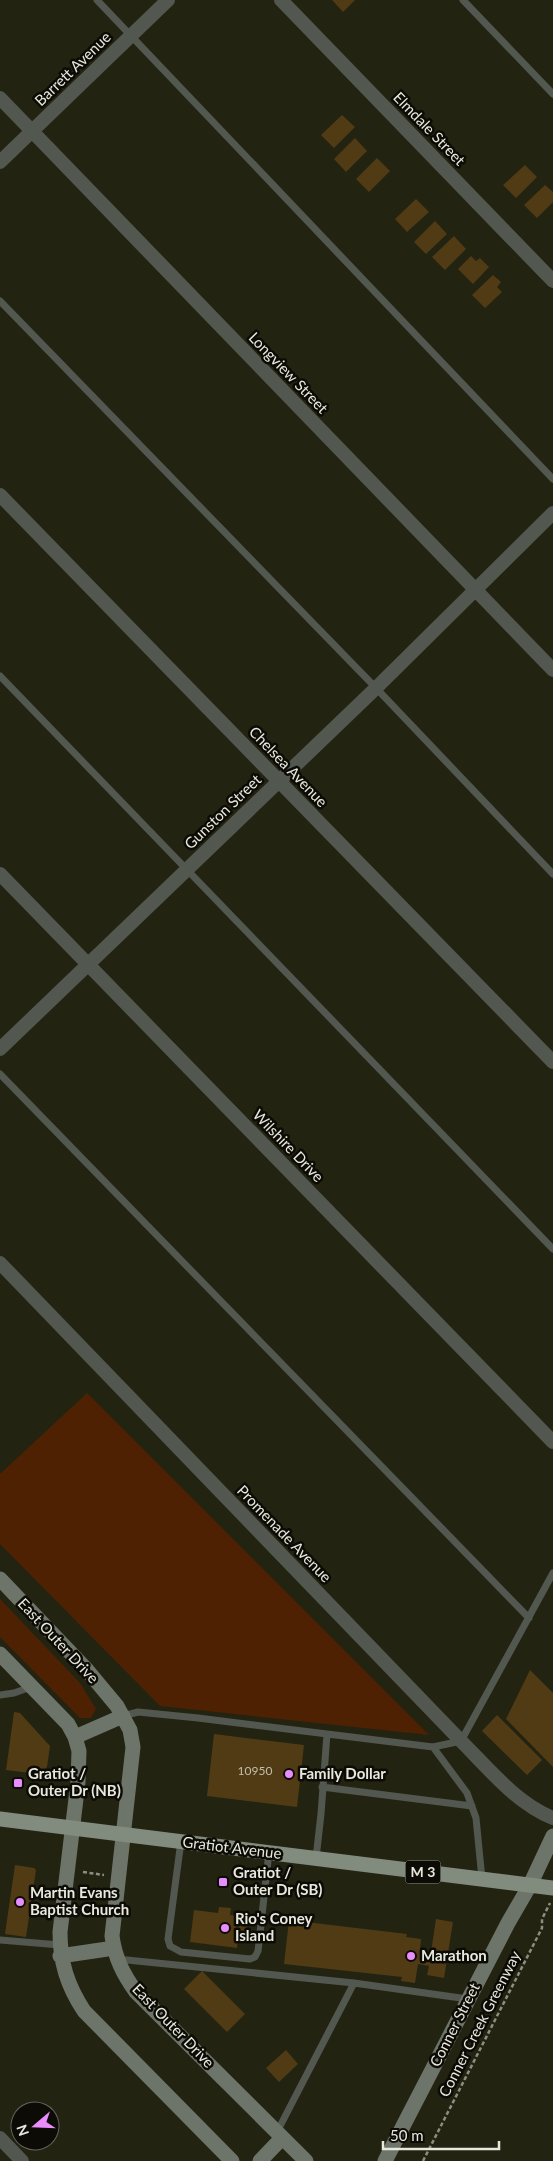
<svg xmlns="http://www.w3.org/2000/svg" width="553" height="2161" viewBox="0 0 553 2161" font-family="Lato,sans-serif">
<rect width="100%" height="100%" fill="#232312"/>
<path fill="#4f2103" d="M87 1393 429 1735 160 1706 0 1544V1474Z
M0 1599 80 1683 96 1709 91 1718H80L0 1637Z"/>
<path fill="#513b14" d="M332 0H355L343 12Z
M342 115 355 127 334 148 321 135Z
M355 138 367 151 346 172 334 159Z
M377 158 390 171 369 192 356 179Z
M525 165 537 177 516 198 503 185Z
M545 185 553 192V202L537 218 524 205Z
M416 199 429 212 407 232 395 219Z
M435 221 447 234 426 254 414 242Z
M454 236 466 249 445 270 432 257Z
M471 256 476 261 480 258 489 267 473 284 458 269Z
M493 275 501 282 497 287 502 292 485 308 472 295Z
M530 1670 553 1693V1767L506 1719Z
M14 1712 20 1713 50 1746 47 1767 38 1774 6 1770Z
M497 1715 542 1760 527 1775 482 1731Z
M214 1734 304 1745 297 1807 207 1796Z
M15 1865 34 1868 36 1870 26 1937 5 1934Z
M219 1907 231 1908 230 1915 238 1916 237 1921 248 1923 247 1932 239 1931 237 1948 190 1942 194 1910 218 1913Z
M436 1919 453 1922 444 1978 427 1975 429 1966 418 1964 415 1983 401 1981 402 1977 284 1964 289 1920 407 1934 406 1937 421 1939 420 1950 431 1952Z
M202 1971 245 2014 227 2032 184 1989Z
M286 2050 298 2064 279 2082 266 2068Z"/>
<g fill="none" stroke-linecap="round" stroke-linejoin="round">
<path stroke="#8d8d80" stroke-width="2.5" stroke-dasharray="4 2.5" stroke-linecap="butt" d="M91 1786 113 1789
M83 1872 104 1875
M423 2161 542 1928V1919L550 1903"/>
<path stroke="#525750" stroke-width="7" d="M97 0 553 479
M463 0 553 94
M0 301 376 688 553 874
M0 676 553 1249
M0 1074 529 1618
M0 1695 14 1693 31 1687
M123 1716 138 1712 198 1718 433 1747 461 1741 553 1573
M433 1747 467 1793 476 1818 482 1879
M322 1787 472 1806
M181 1841 168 1939 170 1946 181 1952 250 1959 255 1957 258 1951 269 1852
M316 1858 321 1814 327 1734
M0 1940 60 1945
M117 1959 354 1983 468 1999
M277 2132 354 1983"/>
<path stroke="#525750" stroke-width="14" d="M281 0 553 281
M0 98 553 670
M0 162 168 0
M0 495 553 1062
M0 874 553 1442
M0 1049 376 688 553 513
M0 1263 461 1741C489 1769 516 1803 553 1818
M0 2138 22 2161"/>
<path stroke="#6d756a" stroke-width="15" d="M0 1579 87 1670 117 1706 130 1730 133 1747 112 1936C115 1958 123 1974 136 1992L306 2161
M0 1654 68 1724 75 1737 79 1751 78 1782 60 1932C60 1962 67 1985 84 2011L232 2161
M75 1737 123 1716
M60 1956 114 1948
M260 2161 282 2138
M385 2161 508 1923 530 1885 553 1836"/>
<path stroke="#828c7e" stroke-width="15" d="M0 1819 553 1888"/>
</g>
<g fill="#e98dfe" stroke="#0c0b05" stroke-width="2">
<circle cx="289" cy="1774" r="5"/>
<rect x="13" y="1778" width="10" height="10" rx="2.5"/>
<rect x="218" y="1877" width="10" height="10" rx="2.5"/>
<circle cx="20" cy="1902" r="5"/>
<circle cx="225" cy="1928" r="5"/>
<circle cx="411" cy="1956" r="5"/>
</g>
<g text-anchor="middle" stroke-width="5" stroke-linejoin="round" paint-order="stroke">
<g font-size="12" fill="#c2beac">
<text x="255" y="1775">10950</text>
</g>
<rect fill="#0c0b05" stroke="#a6a69d" stroke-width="1" x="405.5" y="1860.5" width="35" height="23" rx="4"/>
<g font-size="14" font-weight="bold" fill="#e8e9de">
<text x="423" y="1877">M 3</text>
</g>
<g font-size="15" fill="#e8e9de" stroke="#0c0b05">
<text transform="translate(73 69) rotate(-44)" y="5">Barrett Avenue</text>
<text transform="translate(429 129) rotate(46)" y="5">Elmdale Street</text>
<text transform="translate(288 373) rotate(46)" y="5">Longview Street</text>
<text transform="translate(288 767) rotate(46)" y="5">Chelsea Avenue</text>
<text transform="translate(223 812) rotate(-44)" y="5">Gunston Street</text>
<text transform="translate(288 1146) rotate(46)" y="5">Wilshire Drive</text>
<text transform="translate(284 1534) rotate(46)" y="5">Promenade Avenue</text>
<text transform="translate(58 1641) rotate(47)" y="5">East Outer Drive</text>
<text transform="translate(232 1848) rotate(7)" y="5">Gratiot Avenue</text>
<text transform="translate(480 2024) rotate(-63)" y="5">Conner Creek Greenway</text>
<text transform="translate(455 2025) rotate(-63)" y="5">Conner Street</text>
<text transform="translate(173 2026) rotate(46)" y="5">East Outer Drive</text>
</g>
<g font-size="15" font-weight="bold" fill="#e8e9de" stroke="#0c0b05" text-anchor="start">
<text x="28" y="1779">Gratiot /<tspan x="28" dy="17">Outer Dr (NB)</tspan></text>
<text x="299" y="1779">Family Dollar</text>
<text x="233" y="1878">Gratiot /<tspan x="233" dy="17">Outer Dr (SB)</tspan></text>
<text x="30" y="1898">Martin Evans<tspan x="30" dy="17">Baptist Church</tspan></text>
<text x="235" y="1924">Rio's Coney<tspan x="235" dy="17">Island</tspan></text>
<text x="421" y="1961">Marathon</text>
</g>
</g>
<g transform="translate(35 2126) rotate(251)"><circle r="24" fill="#0c0b05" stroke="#64645c"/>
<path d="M0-4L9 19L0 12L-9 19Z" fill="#e98dfe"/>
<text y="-8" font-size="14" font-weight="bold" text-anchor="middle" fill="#e8e9de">N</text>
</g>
<path d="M383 2141v8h116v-8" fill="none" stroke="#e8e9de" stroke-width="2.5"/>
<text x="390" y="2141" font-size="15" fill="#e8e9de" stroke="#0c0b05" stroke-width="4" paint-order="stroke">50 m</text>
</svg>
